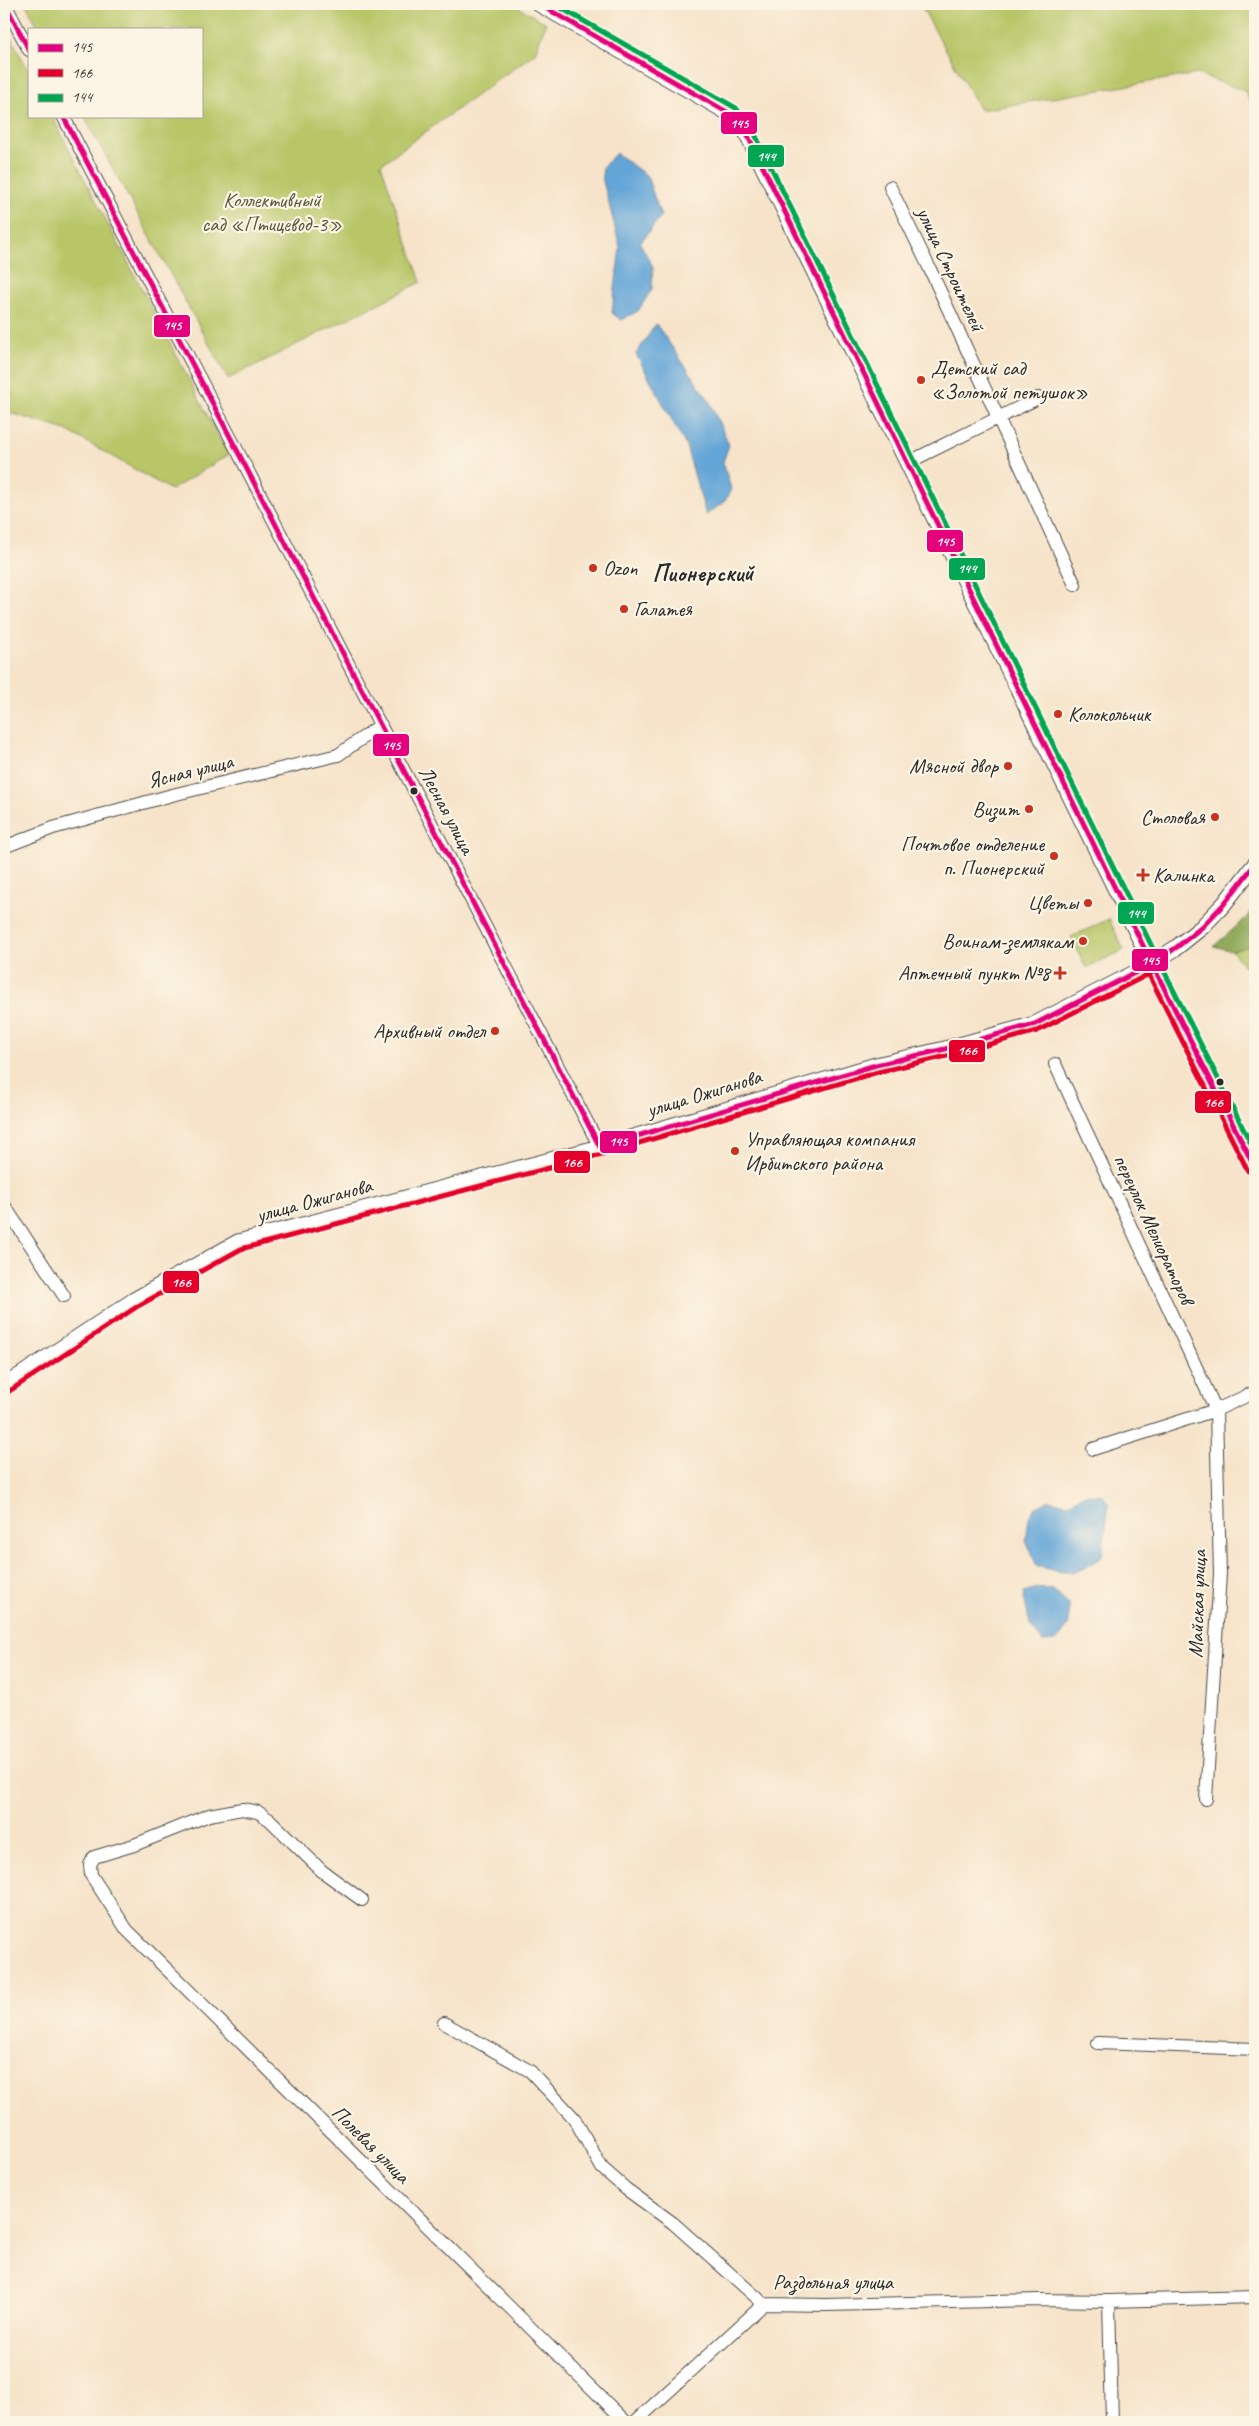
<svg xmlns="http://www.w3.org/2000/svg" width="1259" height="2426" viewBox="0 0 1259 2426" font-family="Caveat,sans-serif">
<rect width="100%" height="100%" fill="#fcf5e5"/>
<filter id="ink" filterUnits="userSpaceOnUse"><feTurbulence type="fractalNoise" baseFrequency=".02" numOctaves="2"/><feDisplacementMap in="SourceGraphic" scale="10" xChannelSelector="R" yChannelSelector="G"/><feConvolveMatrix kernelMatrix="1 2 1 2 8 2 1 2 1" color-interpolation-filters="sRGB"/></filter>
<filter id="wash" filterUnits="userSpaceOnUse"><feTurbulence type="fractalNoise" baseFrequency=".0096" numOctaves="4" result="noise"/><feDisplacementMap in="SourceGraphic" scale="20" xChannelSelector="R" yChannelSelector="G"/><feGaussianBlur stdDeviation="1.12" result="paint"/><feColorMatrix in="noise" values="0 0 0 0 0 0 0 0 0 0 0 0 0 0 0 0 0 1.4 0 .05"/><feComposite in="paint" operator="in"/></filter>
<g filter="url(#wash)">
<rect width="100%" height="100%" fill="#f6e3c9"/>
<path fill="#b8c668" stroke="#72784a" d="M26 4H513L546 23 535 53 381 164 421 282 228 379 84 116H201V29H39Z
M920 4H1255V112L1245 91 1197 74 980 110Z
M4 24 29 72V116H52L228 455 171 490 66 430 4 411Z
M1109 919 1124 950 1086 968 1071 937Z
M1255 944V991L1245 967 1232 951Z"/>
<path fill="#92ab5c" stroke="#5e6b44" d="M1255 905V944L1232 951 1214 946 1246 918Z"/>
<path fill="#64a5d7" stroke="#486881" d="M616 153 647 176 661 216 640 243 653 267 652 289 638 311 621 320 612 313 620 247 602 177 603 167Z
M656 324 709 400 729 445 723 462 731 489 725 501 706 515 686 446 636 354Z
M1086 1494 1102 1495 1109 1504 1102 1556C1078 1577 1066 1574 1037 1566L1026 1541 1029 1517 1035 1508 1050 1500 1067 1504Z
M1037 1588 1053 1590 1069 1604V1624L1057 1641 1043 1642 1030 1625 1023 1593Z"/>
</g>
<g filter="url(#ink)">
<g fill="none" stroke-linecap="round" stroke-linejoin="round">
<g stroke="#494743" stroke-width="14">
<path id="minor" d="M5 4 29 50
M63 116 600 1147
M890 187 928 265 1075 585
M907 463 1038 398
M4 847 53 828 172 795 338 755 381 725
M1055 1064 1216 1410 1220 1574 1206 1799
M4 1205 64 1296
M1093 1449 1216 1410 1255 1392
M362 1900 322 1871 270 1820 258 1812 242 1809 209 1815 134 1845 94 1857 90 1865 91 1875 127 1930 626 2422
M444 2023 530 2071 574 2118 602 2168 626 2189 673 2223 764 2304 826 2305 1039 2300 1109 2301 1255 2297
M1098 2043 1255 2049
M1109 2301 1112 2422
M635 2422 764 2304"/>
</g>
<g stroke="#494743" stroke-width="17">
<path id="tertiary" d="M539 4 732 115 745 130 1152 964 1255 1168
M4 1386 134 1300 238 1242 600 1147 876 1065 945 1049 1035 1024 1152 964 1177 947 1202 927 1224 904 1255 864"/>
</g>
<use href="#minor" stroke="#fff" stroke-width="12"/>
<use href="#tertiary" stroke="#fff" stroke-width="15"/>
<g stroke="#fcf5e5" stroke-width="9">
<path id="bus-1" d="M5 4 29 50
M539 4 732 115 745 130 1152 964 1255 1168
M63 116 600 1147 876 1065 945 1049 1035 1024 1152 964 1177 947 1202 927 1224 904 1255 864"/>
</g>
<g stroke="#fcf5e5" stroke-width="9">
<path id="bus-2" d="M1145 967 1248 1171
M8 1392 138 1306 241 1249 602 1154 878 1072 947 1056 1037 1031 1155 971"/>
</g>
<g stroke="#fcf5e5" stroke-width="9">
<path id="bus-3" d="M554 4 736 108 751 126 1159 961 1255 1152"/>
</g>
<use href="#bus-1" stroke="#e5007d" stroke-width="5"/>
<use href="#bus-2" stroke="#e4002b" stroke-width="5"/>
<use href="#bus-3" stroke="#00a651" stroke-width="5"/>
</g>
</g>
<g fill="#c8321e" stroke="#fcf5e5" stroke-width="2">
<circle cx="921" cy="380" r="5"/>
<circle cx="593" cy="568" r="5"/>
<circle cx="624" cy="609" r="5"/>
<circle cx="1058" cy="714" r="5"/>
<circle cx="1008" cy="766" r="5"/>
<circle cx="1029" cy="809" r="5"/>
<circle cx="1215" cy="817" r="5"/>
<circle cx="1054" cy="856" r="5"/>
<path d="M1140.5 867.5h5v5h5v5h-5v5h-5v-5h-5v-5h5z"/>
<circle cx="1088" cy="903" r="5"/>
<circle cx="1083" cy="941" r="5"/>
<path d="M1057.5 965.5h5v5h5v5h-5v5h-5v-5h-5v-5h5z"/>
<circle cx="495" cy="1031" r="5"/>
<circle cx="735" cy="1151" r="5"/>
</g>
<g fill="#2b2b2b" stroke="#fcf5e5" stroke-width="2">
<circle cx="414" cy="791" r="4.5"/>
<circle cx="1220" cy="1082" r="4.5"/>
</g>
<g text-anchor="middle" stroke-width="4.5" stroke-linejoin="round" paint-order="stroke">
<g font-size="21" fill="#555a3d" stroke="#fcf5e5">
<text x="272" y="207">Коллективный<tspan x="272" dy="24">сад «Птицевод-3»</tspan></text>
</g>
<g font-size="21" fill="#2b2b2b" stroke="#fcf5e5">
<text transform="translate(951 269) rotate(65)" y="7">улица Строителей</text>
<text transform="translate(190 771) rotate(-14)" y="7">Ясная улица</text>
<text transform="translate(447 810) rotate(62)" y="7">Лесная улица</text>
<text transform="translate(704 1093) rotate(-17)" y="7">улица Ожиганова</text>
<text transform="translate(314 1200) rotate(-15)" y="7">улица Ожиганова</text>
<text transform="translate(1154 1229) rotate(65)" y="7">переулок Мелиораторов</text>
<text transform="translate(1197 1604) rotate(-88)" y="7">Майская улица</text>
<text transform="translate(371 2144) rotate(45)" y="7">Полевая улица</text>
<text x="833" y="2289">Раздольная улица</text>
</g>
<g font-size="21" fill="#2b2b2b" stroke="#fcf5e5" text-anchor="end">
<text x="931" y="375" text-anchor="start">Детский сад<tspan x="931" dy="24">«Золотой петушок»</tspan></text>
<text x="603" y="575" text-anchor="start">Ozon</text>
<text x="634" y="616" text-anchor="start">Галатея</text>
<text x="1068" y="721" text-anchor="start">Колокольчик</text>
<text x="998" y="773">Мясной двор</text>
<text x="1019" y="816">Визит</text>
<text x="1205" y="824">Столовая</text>
<text x="1044" y="851">Почтовое отделение<tspan x="1044" dy="24">п. Пионерский</tspan></text>
<text x="1153" y="882" text-anchor="start">Калинка</text>
<text x="1078" y="910">Цветы</text>
<text x="1073" y="948">Воинам-землякам</text>
<text x="1050" y="980">Аптечный пункт №8</text>
<text x="485" y="1038">Архивный отдел</text>
<text x="745" y="1146" text-anchor="start">Управляющая компания<tspan x="745" dy="24">Ирбитского района</tspan></text>
</g>
<g font-size="24" font-weight="bold" fill="#2b2b2b" stroke="#fcf5e5">
<text x="703" y="581">Пионерский</text>
</g>
</g>
<g stroke="#fcf5e5" stroke-width="2">
<rect x="720" y="111" width="38" height="24" rx="5" fill="#e5007d"/>
<rect x="747" y="144" width="38" height="24" rx="5" fill="#00a651"/>
<rect x="153" y="314" width="38" height="24" rx="5" fill="#e5007d"/>
<rect x="926" y="529" width="38" height="24" rx="5" fill="#e5007d"/>
<rect x="948" y="557" width="38" height="24" rx="5" fill="#00a651"/>
<rect x="372" y="733" width="38" height="24" rx="5" fill="#e5007d"/>
<rect x="1117" y="901" width="38" height="24" rx="5" fill="#00a651"/>
<rect x="1131" y="948" width="38" height="24" rx="5" fill="#e5007d"/>
<rect x="948" y="1039" width="38" height="24" rx="5" fill="#e4002b"/>
<rect x="1194" y="1090" width="38" height="24" rx="5" fill="#e4002b"/>
<rect x="599" y="1130" width="39" height="24" rx="5" fill="#e5007d"/>
<rect x="553" y="1150" width="38" height="24" rx="5" fill="#e4002b"/>
<rect x="162" y="1270" width="38" height="24" rx="5" fill="#e4002b"/>
</g>
<g font-size="14" text-anchor="middle" font-weight="bold" fill="#fff">
<text x="739" y="128">145</text>
<text x="766" y="161">144</text>
<text x="172" y="330">145</text>
<text x="945" y="546">145</text>
<text x="967" y="573">144</text>
<text x="391" y="750">145</text>
<text x="1136" y="918">144</text>
<text x="1150" y="965">145</text>
<text x="967" y="1055">166</text>
<text x="1213" y="1107">166</text>
<text x="618" y="1146">145</text>
<text x="572" y="1167">166</text>
<text x="181" y="1287">166</text>
</g>
<rect width="1259" height="2426" fill="none" stroke="#fcf5e5" stroke-width="20"/>
<rect x="28" y="28" width="175" height="90" fill="#fcf5e5" stroke="#a8a49b"/>
<rect x="38" y="44" width="25" height="8" fill="#e5007d" stroke="#a8a49b"/>
<text x="72" y="52" font-size="15" fill="#2b2b2b">145</text>
<rect x="38" y="69" width="25" height="8" fill="#e4002b" stroke="#a8a49b"/>
<text x="72" y="78" font-size="15" fill="#2b2b2b">166</text>
<rect x="38" y="94" width="25" height="8" fill="#00a651" stroke="#a8a49b"/>
<text x="72" y="102" font-size="15" fill="#2b2b2b">144</text>
</svg>
